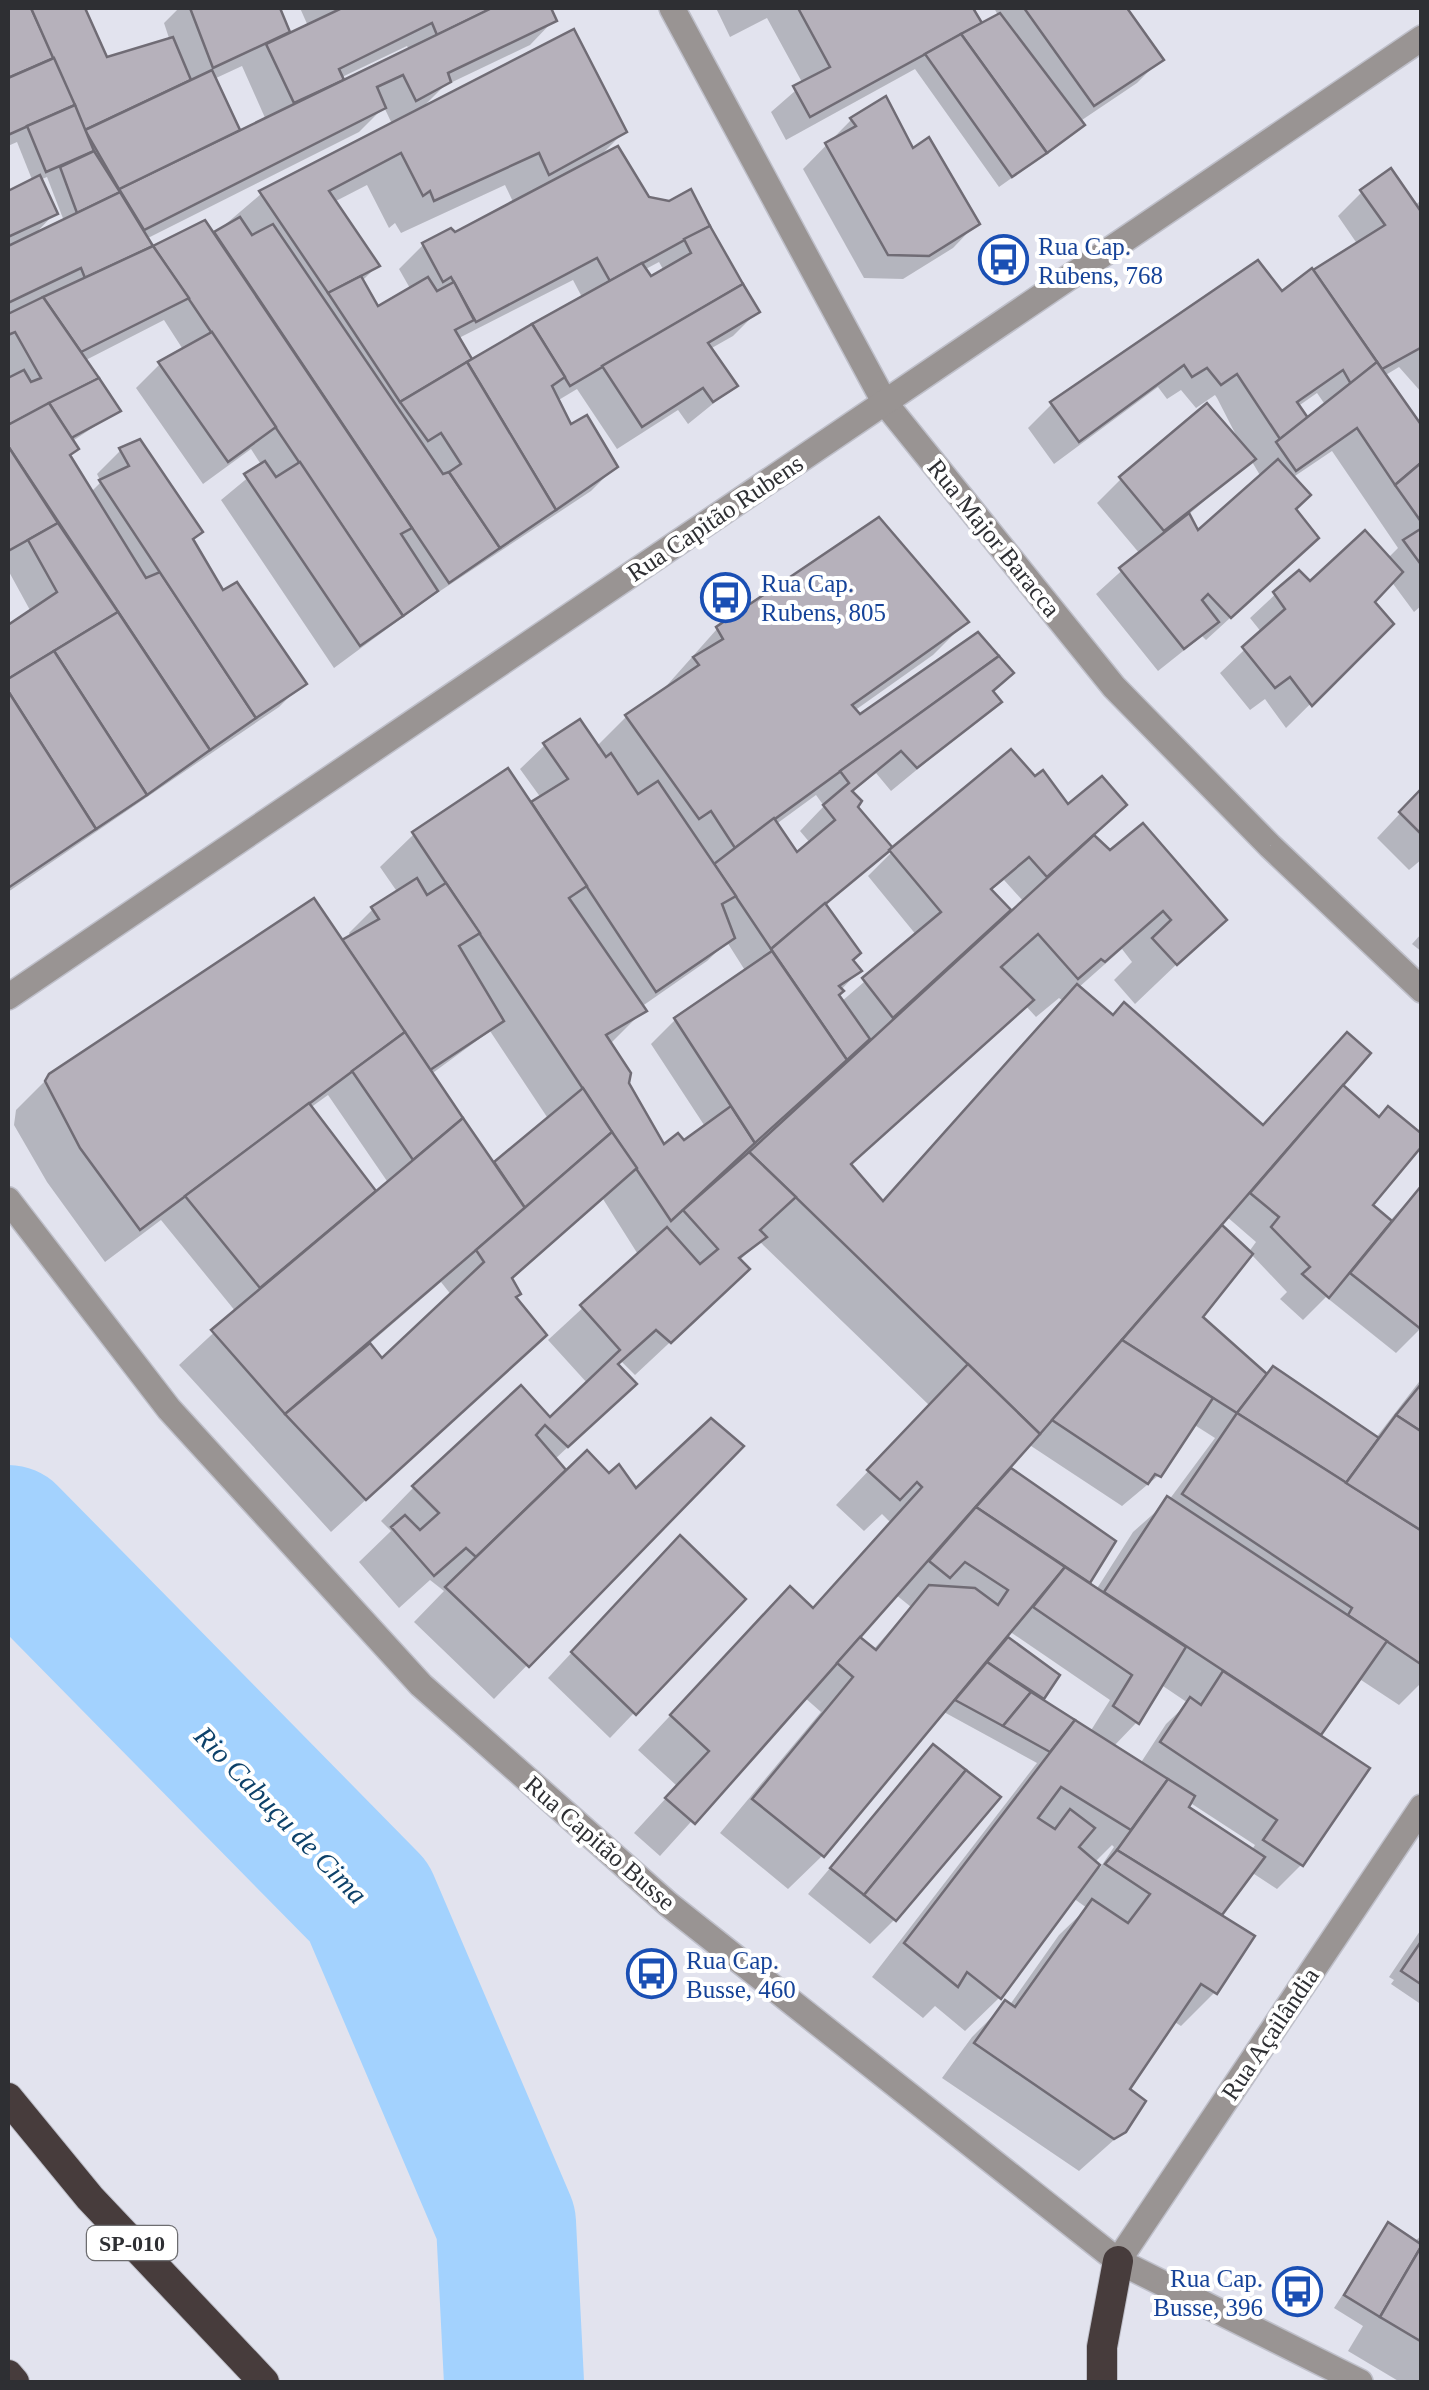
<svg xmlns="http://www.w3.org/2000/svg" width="1429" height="2390" font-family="Georgia,serif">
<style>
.shadow{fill:#0003;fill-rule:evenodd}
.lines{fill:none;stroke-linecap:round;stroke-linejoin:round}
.river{stroke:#a3d2fe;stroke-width:140}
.building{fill:#b6b1bb;stroke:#706c75;stroke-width:2.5}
.minor-casing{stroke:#bebfc9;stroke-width:28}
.highway-casing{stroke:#bebfc9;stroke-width:32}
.minor{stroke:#999493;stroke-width:25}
.highway{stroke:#473c3c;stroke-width:30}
.labels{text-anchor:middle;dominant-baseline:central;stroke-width:8;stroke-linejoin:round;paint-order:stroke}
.shield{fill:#fff;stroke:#6d6d70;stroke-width:2.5}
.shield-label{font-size:22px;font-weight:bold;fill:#2e2f33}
.transit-label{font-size:25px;fill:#164399;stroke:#fff;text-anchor:start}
.street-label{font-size:25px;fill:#2e2f33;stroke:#fff}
.water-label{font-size:28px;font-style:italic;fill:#0d4169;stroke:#fff}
</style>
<rect width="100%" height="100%" fill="#e2e3ee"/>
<!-- shadow -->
<g class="shadow">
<path d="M 8,8 L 82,8 L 106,60 L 169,38 L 164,23 L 179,8 L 278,8 L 289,35 L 308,26 L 300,8 L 548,8 L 554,20 L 530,45 L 444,86 L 419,111 L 624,132 L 597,159 L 647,199 L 757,312 L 733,336 L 710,349 L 735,386 L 688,424 L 678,410 L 617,449 L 577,389 L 557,401 L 570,427 L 615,467 L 591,491 L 422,603 L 334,668 L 221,500 L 262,466 L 251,449 L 203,484 L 136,388 L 160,364 L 184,351 L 164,320 L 84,361 L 118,411 L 71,442 L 68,456 L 90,493 L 101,482 L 97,474 L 121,450 L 191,541 L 222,593 L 303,683 L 279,707 L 8,892 L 8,628 L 31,612 L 8,570 L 8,193 L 33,182 L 17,142 L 8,146 ZM 407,46 L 410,51 L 343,83 L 340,78 ZM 242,66 L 266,120 L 239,134 L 214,79 ZM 384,107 L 393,126 L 261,194 L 213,235 L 152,249 L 146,239 L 359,132 ZM 47,177 L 64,221 L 33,236 L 55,213 L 40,180 ZM 367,185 L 389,228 L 395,223 L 401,233 L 505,185 L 514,204 L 455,236 L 423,245 L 399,269 L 411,290 L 377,309 L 361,282 L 377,266 L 334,202 ZM 659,262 L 664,271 L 650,279 L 644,270 ZM 573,280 L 583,299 L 471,362 L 457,339 Z"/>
<path d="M 716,8 L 970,8 L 981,27 L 999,17 L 994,8 L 1124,8 L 1161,59 L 1137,83 L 1079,122 L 1081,125 L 1069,137 L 999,187 L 915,69 L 786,140 L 771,112 L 803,84 L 767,18 L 730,37 Z"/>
<path d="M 851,120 L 913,151 L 977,223 L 953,248 L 903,279 L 864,278 L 803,169 Z"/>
<path d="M 1362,192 L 1413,206 L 1422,200 L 1422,393 L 1399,367 L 1384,376 L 1422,430 L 1422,605 L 1414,612 L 1391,581 L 1371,602 L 1391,624 L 1286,728 L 1265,699 L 1250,710 L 1220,673 L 1262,633 L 1250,618 L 1298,573 L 1310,585 L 1387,559 L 1398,548 L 1332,451 L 1292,478 L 1291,562 L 1206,640 L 1202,636 L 1158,671 L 1096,594 L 1140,554 L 1097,503 L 1121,479 L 1236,435 L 1217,398 L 1215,395 L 1196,408 L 1181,390 L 1167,399 L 1158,387 L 1054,464 L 1028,428 L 1052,404 L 1282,294 L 1358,245 L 1338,216 ZM 1317,393 L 1326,406 L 1307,421 L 1297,407 ZM 1251,460 L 1261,477 L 1197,534 L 1187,516 Z"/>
<path d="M 966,622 L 933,655 L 854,711 L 859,718 L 991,693 L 999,702 L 891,791 L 876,773 L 851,793 L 865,871 L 824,905 L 859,971 L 836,995 L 841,1002 L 917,936 L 868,876 L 892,852 L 1092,836 L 1110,853 L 1223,920 L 1135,1004 L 1114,980 L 1132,962 L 1122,949 L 1078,988 L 1260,1127 L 1347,1035 L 1340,1086 L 1370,1205 L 1389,1222 L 1422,1185 L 1422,1327 L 1396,1353 L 1326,1297 L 1303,1320 L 1280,1299 L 1287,1292 L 1250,1253 L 1200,1317 L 1266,1376 L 1375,1439 L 1422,1378 L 1422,1682 L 1399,1705 L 1358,1678 L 1317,1736 L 1301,1865 L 1277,1889 L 1251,1872 L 1218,1916 L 1215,1992 L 1181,2026 L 1173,2021 L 1127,2089 L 1124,2131 L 1079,2171 L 942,2078 L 972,2037 L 1006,2003 L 1009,2006 L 1059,1935 L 1087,1908 L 1073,1898 L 999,1998 L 965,2031 L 935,2006 L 923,2018 L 872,1977 L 1037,1763 L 942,1711 L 822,1856 L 788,1889 L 720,1833 L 821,1712 L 804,1697 L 660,1856 L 634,1833 L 677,1786 L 638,1750 L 757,1623 L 812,1610 L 890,1522 L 882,1514 L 864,1531 L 836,1505 L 930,1406 L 759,1241 L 739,1261 L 713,1302 L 635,1375 L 621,1361 L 616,1366 L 600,1417 L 554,1460 L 566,1474 L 608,1477 L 635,1492 L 741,1446 L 494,1699 L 414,1622 L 444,1591 L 430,1580 L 399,1608 L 359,1562 L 391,1531 L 381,1521 L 414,1487 L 550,1420 L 588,1384 L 548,1340 L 639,1256 L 603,1199 L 510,1281 L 514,1298 L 544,1335 L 331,1532 L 179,1365 L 236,1312 L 161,1220 L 105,1262 L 47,1182 L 14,1125 L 16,1110 L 50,1076 L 352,938 L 349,933 L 373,909 L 398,893 L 380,867 L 414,834 L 530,806 L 541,798 L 520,769 L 545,745 L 596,747 L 626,717 L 661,692 L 717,629 ZM 816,795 L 824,806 L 800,831 L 811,844 L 797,856 L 775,825 ZM 1004,880 L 1024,902 L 990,934 L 990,891 ZM 727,942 L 746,972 L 675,1020 L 651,1044 L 706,1128 L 684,1144 L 663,1148 L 610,1044 L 643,1011 L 641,1007 L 707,961 ZM 1059,998 L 1063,1001 L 881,1203 L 850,1166 L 1025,1005 L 1036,1017 ZM 490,1031 L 549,1120 L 493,1166 L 430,1075 ZM 867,1039 L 870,1044 L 842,1070 L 839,1066 ZM 809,1093 L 812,1097 L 740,1160 L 748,1148 ZM 328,1095 L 389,1184 L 376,1195 L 310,1108 ZM 1226,1216 L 1256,1242 L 1248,1253 L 1219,1225 ZM 441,1282 L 452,1296 L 382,1362 L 368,1345 ZM 1193,1424 L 1215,1438 L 1169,1500 L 1133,1532 L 1096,1590 L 1086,1584 L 1112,1542 L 1000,1476 L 1028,1444 L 1122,1506 L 1159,1475 ZM 967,1498 L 1086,1578 L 1084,1582 L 964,1502 ZM 895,1594 L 911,1607 L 873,1650 L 857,1638 ZM 1009,1631 L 1110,1700 L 1090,1732 L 1041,1700 L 1057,1676 L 990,1654 ZM 1160,1684 L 1188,1703 L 1166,1724 L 1140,1764 L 1113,1747 L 1137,1722 ZM 1189,1802 L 1255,1845 L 1251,1851 L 1186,1808 ZM 1112,1845 L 1114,1847 L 1100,1868 L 1094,1863 Z"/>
<path d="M 1422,790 L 1422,859 L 1409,870 L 1377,838 Z"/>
<path d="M 1422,933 L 1422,952 L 1412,944 Z"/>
<path d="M 656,1562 L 743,1599 L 610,1738 L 548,1678 Z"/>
<path d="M 933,1747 L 894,1920 L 870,1944 L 808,1894 Z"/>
<path d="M 1422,1928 L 1422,2005 L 1391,1984 L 1394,1980 L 1389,1977 Z"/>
<path d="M 1388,2225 L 1415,2241 L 1422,2235 L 1422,2382 L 1400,2382 L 1348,2351 L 1363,2326 L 1334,2308 Z"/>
</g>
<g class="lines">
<!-- river -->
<path class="river" d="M 8,1535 L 369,1902 L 506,2223 L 514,2382"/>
</g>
<!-- building -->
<g class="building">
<path d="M 8,8 L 31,8 L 54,58 L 8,78 Z"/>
<path d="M 31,8 L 85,8 L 107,57 L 173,37 L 191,80 L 85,130 Z"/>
<path d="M 190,8 L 280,8 L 290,32 L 213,68 Z"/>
<path d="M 342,8 L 492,8 L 437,35 L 432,23 L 339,69 L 344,80 L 294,103 L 266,44 Z"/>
<path d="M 492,8 L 551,8 L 557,21 L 448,73 L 451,82 L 416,101 L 403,75 L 377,87 L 386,108 L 144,230 L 119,189 Z"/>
<path d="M 798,8 L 973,8 L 982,23 L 810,117 L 793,86 L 830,67 Z"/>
<path d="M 1024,8 L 1127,8 L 1164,60 L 1094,106 Z"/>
<path d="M 1000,13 L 1085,125 L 1047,153 L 961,34 Z"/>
<path d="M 574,29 L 627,132 L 549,175 L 539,153 L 434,201 L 430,191 L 423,196 L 401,153 L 329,191 L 380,266 L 328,293 L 259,191 Z"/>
<path d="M 961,34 L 1047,153 L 1012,177 L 925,54 Z"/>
<path d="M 54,58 L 75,105 L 8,135 L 8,78 Z"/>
<path d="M 212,70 L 240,130 L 119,189 L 85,130 Z"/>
<path d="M 886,96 L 913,148 L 929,137 L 980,224 L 929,256 L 888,255 L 825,143 L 856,126 L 850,118 Z"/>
<path d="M 75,105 L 94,151 L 46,172 L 27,126 Z"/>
<path d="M 618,146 L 649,197 L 669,201 L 691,189 L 710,226 L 610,281 L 597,258 L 476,322 L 451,277 L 443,282 L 422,243 L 451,228 L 455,232 Z"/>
<path d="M 94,151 L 120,192 L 77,213 L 60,167 Z"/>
<path d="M 1391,168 L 1422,213 L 1422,347 L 1382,369 L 1313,270 L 1385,225 L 1360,190 Z"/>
<path d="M 40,175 L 58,214 L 8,237 L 8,191 Z"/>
<path d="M 120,192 L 153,246 L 85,278 L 81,268 L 8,303 L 8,246 Z"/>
<path d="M 240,217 L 252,235 L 273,224 L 443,474 L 449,472 L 500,548 L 449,583 L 214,232 Z"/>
<path d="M 205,220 L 412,528 L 401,534 L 438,591 L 403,616 L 153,246 Z"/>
<path d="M 710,226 L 743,284 L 570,386 L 532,324 L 642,263 L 651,276 L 691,253 L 684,239 Z"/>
<path d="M 153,246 L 189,298 L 81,352 L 43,297 Z"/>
<path d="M 1258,260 L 1282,291 L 1312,268 L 1377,362 L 1351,384 L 1343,370 L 1297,402 L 1308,418 L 1280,439 L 1237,374 L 1221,385 L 1207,368 L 1192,377 L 1184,365 L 1079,442 L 1050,402 Z"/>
<path d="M 361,276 L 378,306 L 428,277 L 437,291 L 454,282 L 474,320 L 455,330 L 472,359 L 400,402 L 328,293 Z"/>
<path d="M 743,284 L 760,312 L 708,343 L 738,386 L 713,402 L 703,388 L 642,427 L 602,366 Z"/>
<path d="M 43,297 L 99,378 L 8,425 L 8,378 L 24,370 L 31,382 L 41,378 L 15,332 L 8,335 L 8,314 Z"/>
<path d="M 532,324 L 565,377 L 552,386 L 571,424 L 587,415 L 618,467 L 556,510 L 467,362 Z"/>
<path d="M 212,332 L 276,427 L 228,462 L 158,362 Z"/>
<path d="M 467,362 L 556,510 L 500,548 L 449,472 L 461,464 L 441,433 L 428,441 L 400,402 Z"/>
<path d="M 1377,362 L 1422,426 L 1422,462 L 1395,485 L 1357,428 L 1296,471 L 1276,442 Z"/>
<path d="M 99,378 L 121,411 L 71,438 L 49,403 Z"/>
<path d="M 49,403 L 79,449 L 70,455 L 146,578 L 160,572 L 256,718 L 210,750 L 8,446 L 8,425 Z"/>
<path d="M 1207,403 L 1256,459 L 1164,531 L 1119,477 Z"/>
<path d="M 140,439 L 203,532 L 193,539 L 223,590 L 237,582 L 307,684 L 256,718 L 99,480 L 129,466 L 119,448 Z"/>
<path d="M 8,446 L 58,523 L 8,551 Z"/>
<path d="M 1278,459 L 1311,495 L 1296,509 L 1319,538 L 1231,618 L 1208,594 L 1202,600 L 1219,622 L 1184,649 L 1119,568 L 1189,513 L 1198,530 Z"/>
<path d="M 265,461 L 276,477 L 300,462 L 403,616 L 360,646 L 244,474 Z"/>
<path d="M 1422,462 L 1422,523 L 1395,485 Z"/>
<path d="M 879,517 L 969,622 L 852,705 L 860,714 L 978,632 L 999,656 L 735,848 L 711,811 L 699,819 L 625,715 L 699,665 L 693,657 L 723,639 L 716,627 Z"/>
<path d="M 58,523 L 118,612 L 8,679 L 8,625 L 57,592 L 28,540 Z"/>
<path d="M 1422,528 L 1422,566 L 1403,540 Z"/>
<path d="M 1365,530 L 1403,572 L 1375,602 L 1394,624 L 1312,706 L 1290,677 L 1275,688 L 1242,647 L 1285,609 L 1273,592 L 1299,570 L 1310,581 Z"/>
<path d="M 118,612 L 210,750 L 147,795 L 54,651 Z"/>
<path d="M 54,651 L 147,795 L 96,829 L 8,691 L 8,679 Z"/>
<path d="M 999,656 L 1014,673 L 993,691 L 1002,702 L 917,768 L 901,751 L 852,791 L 862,801 L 858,807 L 893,848 L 771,949 L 714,864 L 774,818 L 797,852 L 835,820 L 823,805 L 849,783 L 840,771 Z"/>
<path d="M 8,691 L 96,829 L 8,888 Z"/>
<path d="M 580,719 L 606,757 L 611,753 L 638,794 L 658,781 L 736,896 L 722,904 L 735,938 L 656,992 L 531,802 L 568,779 L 543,743 Z"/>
<path d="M 1011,749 L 1035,776 L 1043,770 L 1068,804 L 1102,776 L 1127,805 L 1047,877 L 1029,857 L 991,889 L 1011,910 L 893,1018 L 862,978 L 941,912 L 889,850 Z"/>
<path d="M 508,768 L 587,886 L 569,898 L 647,1011 L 606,1035 L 631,1073 L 629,1083 L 664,1144 L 678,1133 L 684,1140 L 731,1106 L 755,1143 L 671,1221 L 412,832 Z"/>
<path d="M 1422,788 L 1422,835 L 1399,812 Z"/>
<path d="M 1143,823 L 1227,920 L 1177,965 L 1152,938 L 1171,920 L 1163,911 L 1105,962 L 1101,959 L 1078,979 L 1038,934 L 1001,967 L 1034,1000 L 851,1164 L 883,1201 L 1077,984 L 1113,1015 L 1124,1002 L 1263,1125 L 1347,1032 L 1371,1053 L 1040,1434 L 749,1152 L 1094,835 L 1110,850 Z"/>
<path d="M 417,878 L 427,895 L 446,883 L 480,933 L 459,946 L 504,1021 L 430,1070 L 342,940 L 379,919 L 371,907 Z"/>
<path d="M 314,898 L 405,1032 L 140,1230 L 80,1148 L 45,1081 L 49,1074 Z"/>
<path d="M 825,903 L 861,953 L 853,960 L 862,971 L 839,986 L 844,991 L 839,995 L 870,1039 L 847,1060 L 771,949 Z"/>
<path d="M 772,951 L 847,1060 L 755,1143 L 674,1018 Z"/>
<path d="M 405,1032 L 463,1118 L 413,1160 L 352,1071 Z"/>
<path d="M 1343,1085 L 1379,1117 L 1388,1106 L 1422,1134 L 1422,1146 L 1373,1205 L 1392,1221 L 1329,1298 L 1302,1274 L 1310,1267 L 1271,1227 L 1279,1217 L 1250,1193 Z"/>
<path d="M 583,1088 L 612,1132 L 525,1208 L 494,1162 Z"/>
<path d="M 309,1103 L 376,1191 L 260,1288 L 185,1196 Z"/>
<path d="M 463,1118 L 525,1208 L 285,1414 L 211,1330 Z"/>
<path d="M 612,1132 L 637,1168 L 512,1278 L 521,1294 L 516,1297 L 547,1335 L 366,1500 L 285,1414 L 370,1343 L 382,1358 L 484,1262 L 476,1250 Z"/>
<path d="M 749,1152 L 796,1197 L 760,1230 L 767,1237 L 739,1258 L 750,1269 L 671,1343 L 656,1330 L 618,1364 L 637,1384 L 568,1447 L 545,1425 L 536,1435 L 566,1470 L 476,1557 L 466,1548 L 434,1576 L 391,1527 L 405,1515 L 420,1530 L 439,1513 L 412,1486 L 521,1385 L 550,1417 L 620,1350 L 580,1305 L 667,1227 L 700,1264 L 718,1249 L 683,1210 Z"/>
<path d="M 1422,1185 L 1422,1330 L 1350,1273 Z"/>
<path d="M 1222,1225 L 1253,1254 L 1203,1317 L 1267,1374 L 1237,1413 L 1122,1340 Z"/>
<path d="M 1122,1340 L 1213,1398 L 1161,1477 L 1155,1474 L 1148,1484 L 1052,1420 Z"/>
<path d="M 968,1364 L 1040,1434 L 695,1824 L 665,1798 L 709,1751 L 670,1715 L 790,1586 L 813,1608 L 922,1487 L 917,1482 L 900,1500 L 867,1470 Z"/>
<path d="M 1273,1366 L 1379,1438 L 1346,1483 L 1237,1413 Z"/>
<path d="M 1422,1383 L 1422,1432 L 1396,1415 Z"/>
<path d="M 1237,1413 L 1422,1531 L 1422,1665 L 1348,1615 L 1352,1608 L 1182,1494 Z"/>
<path d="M 1396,1415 L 1422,1432 L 1422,1531 L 1346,1483 Z"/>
<path d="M 711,1418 L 744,1446 L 529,1667 L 445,1587 L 587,1450 L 609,1473 L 619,1464 L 636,1488 Z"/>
<path d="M 1011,1468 L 1116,1541 L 1090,1583 L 976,1507 Z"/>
<path d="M 1167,1496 L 1387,1641 L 1321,1735 L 1104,1592 Z"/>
<path d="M 976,1507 L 1065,1567 L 824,1857 L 752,1799 L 853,1677 L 837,1663 L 860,1637 L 876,1650 L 929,1585 L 975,1588 L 998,1605 L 1008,1590 L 965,1562 L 950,1578 L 929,1561 Z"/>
<path d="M 680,1535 L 746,1599 L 636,1715 L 571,1652 Z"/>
<path d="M 1065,1567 L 1186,1647 L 1139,1724 L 1113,1706 L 1132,1675 L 1033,1607 Z"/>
<path d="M 1008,1637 L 1060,1675 L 1044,1699 L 987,1662 Z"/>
<path d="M 987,1662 L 1031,1692 L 1003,1726 L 955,1700 Z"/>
<path d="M 1223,1671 L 1370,1768 L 1303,1866 L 1263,1840 L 1277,1820 L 1160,1742 L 1190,1697 L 1201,1705 Z"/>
<path d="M 1031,1692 L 1075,1720 L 1050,1752 L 1003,1726 Z"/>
<path d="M 1075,1720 L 1168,1779 L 1131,1830 L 1061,1787 L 1038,1818 L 1055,1829 L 1070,1809 L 1095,1828 L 1079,1847 L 1100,1865 L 1001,1999 L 967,1972 L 958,1987 L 904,1943 Z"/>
<path d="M 933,1744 L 966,1770 L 864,1895 L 830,1868 Z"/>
<path d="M 966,1770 L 1001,1797 L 896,1921 L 864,1895 Z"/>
<path d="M 1168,1779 L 1195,1796 L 1189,1807 L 1265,1857 L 1222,1915 L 1117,1850 Z"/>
<path d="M 1117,1850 L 1255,1936 L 1217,1994 L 1201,1984 L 1130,2089 L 1146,2101 L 1126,2132 L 1114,2139 L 974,2043 L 1005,2000 L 1015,2007 L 1092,1899 L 1128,1923 L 1150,1894 L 1105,1864 Z"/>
<path d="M 1420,1943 L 1422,1943 L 1422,1985 L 1401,1971 Z"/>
<path d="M 1388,2222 L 1422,2245 L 1380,2317 L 1344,2295 Z"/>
<path d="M 1422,2245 L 1422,2342 L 1380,2317 Z"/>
</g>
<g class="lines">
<defs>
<g id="minor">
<path d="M 672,8 L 885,403 L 1114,687 L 1270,846 L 1422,990"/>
<path d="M 8,997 L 1422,38"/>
<path d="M 8,1200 L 169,1409 L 421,1685 L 668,1904 L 1118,2261 L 1360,2382"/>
<path d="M 1118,2261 L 1422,1807"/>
</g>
<g id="highway">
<path d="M 8,2098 L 90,2198 L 264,2382"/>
<path d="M 8,2375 L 14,2382"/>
<path d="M 1102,2382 L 1102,2347 L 1118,2261"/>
</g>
</defs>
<!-- minor casing -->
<use href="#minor" class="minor-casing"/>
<!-- highway casing -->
<use href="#highway" class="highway-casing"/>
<!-- minor -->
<use href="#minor" class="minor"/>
<!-- highway -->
<use href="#highway" class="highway"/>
</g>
<!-- icons -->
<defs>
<symbol id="bus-ring" viewBox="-11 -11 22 22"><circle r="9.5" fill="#fff" stroke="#1a4fb4" stroke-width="1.5"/><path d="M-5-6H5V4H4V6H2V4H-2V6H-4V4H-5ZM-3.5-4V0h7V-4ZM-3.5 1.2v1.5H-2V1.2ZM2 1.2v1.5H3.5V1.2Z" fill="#1a4fb4"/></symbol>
</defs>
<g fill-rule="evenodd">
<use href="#bus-ring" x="976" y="232" width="55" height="55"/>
<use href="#bus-ring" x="698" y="570" width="55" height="55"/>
<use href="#bus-ring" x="624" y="1946" width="55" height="55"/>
<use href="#bus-ring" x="1270" y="2264" width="55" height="55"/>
</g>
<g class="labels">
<!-- shield labels -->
<rect class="shield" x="87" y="2226" width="90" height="34" rx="8"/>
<g class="shield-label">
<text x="132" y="2243">SP-010</text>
</g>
<!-- transit labels -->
<g class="transit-label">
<text x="1038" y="246">Rua Cap.<tspan x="1038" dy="29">Rubens, 768</tspan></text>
<text x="761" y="583">Rua Cap.<tspan x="761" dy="29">Rubens, 805</tspan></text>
<text x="686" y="1960">Rua Cap.<tspan x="686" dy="29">Busse, 460</tspan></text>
<text x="1263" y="2278" text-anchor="end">Rua Cap.<tspan x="1263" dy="29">Busse, 396</tspan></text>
</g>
<!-- street labels -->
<g class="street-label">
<text transform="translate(715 518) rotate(-34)">Rua Capitão Rubens</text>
<text transform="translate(994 538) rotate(51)">Rua Major Baracca</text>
<text transform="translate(600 1843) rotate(41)">Rua Capitão Busse</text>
<text transform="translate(1270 2034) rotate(-56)">Rua Açailândia</text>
</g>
<!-- water labels -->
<g class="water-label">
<text transform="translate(281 1815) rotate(46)">Rio Cabuçu de Cima</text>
</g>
</g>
<!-- border -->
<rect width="1429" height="2390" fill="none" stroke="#2e2f33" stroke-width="20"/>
</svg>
